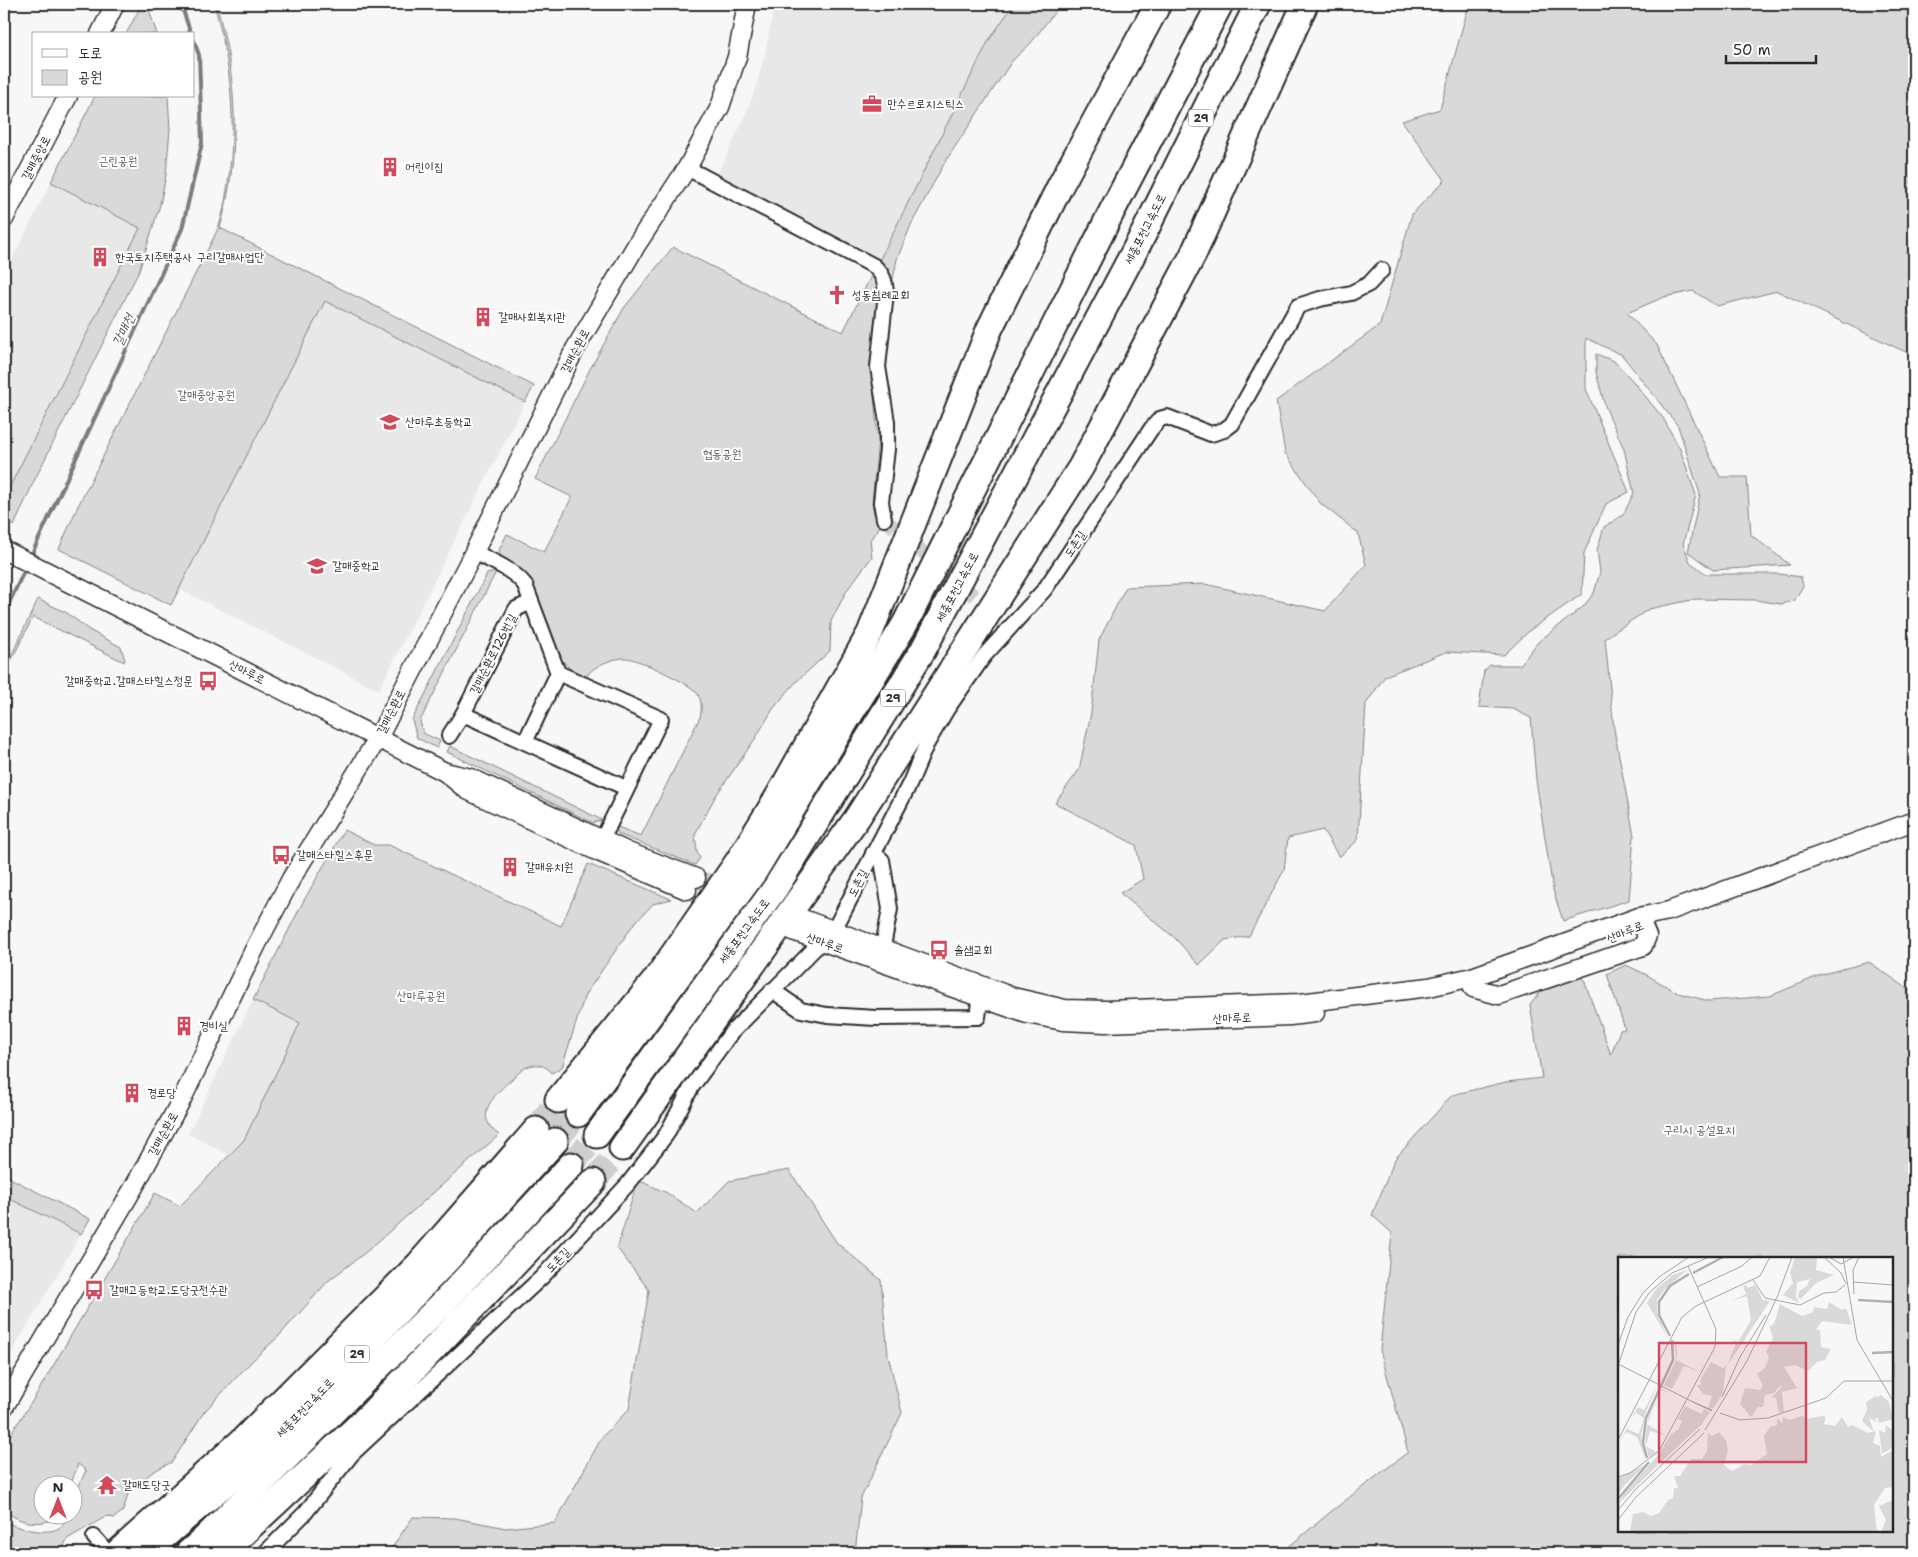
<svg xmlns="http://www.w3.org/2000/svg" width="1918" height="1557" font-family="'Shantell Sans','Poor Story',sans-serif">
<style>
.built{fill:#e8e8e8}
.green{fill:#d9d9d9;stroke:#828282;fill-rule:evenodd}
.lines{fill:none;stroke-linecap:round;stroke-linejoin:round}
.stream{stroke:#7b7b7b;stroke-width:4}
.minor-tunnel{stroke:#cecece;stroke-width:14;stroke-dasharray:14 7;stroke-linecap:butt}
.tertiary-tunnel{stroke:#cecece;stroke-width:18;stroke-dasharray:18 9;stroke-linecap:butt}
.motorway-tunnel{stroke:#cecece;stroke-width:25;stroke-dasharray:25 12;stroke-linecap:butt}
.minor-casing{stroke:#2b2b2b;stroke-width:18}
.tertiary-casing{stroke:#2b2b2b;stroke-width:21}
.motorway-casing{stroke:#2b2b2b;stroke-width:29}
.minor{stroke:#fff;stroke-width:14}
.tertiary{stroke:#fff;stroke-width:18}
.motorway{stroke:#fff;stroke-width:25}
.labels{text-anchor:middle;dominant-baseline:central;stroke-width:4;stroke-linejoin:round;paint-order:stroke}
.shield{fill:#fff;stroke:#6b6b6b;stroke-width:1}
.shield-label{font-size:11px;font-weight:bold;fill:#2b2b2b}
.poi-label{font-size:12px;fill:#2b2b2b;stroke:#fff;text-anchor:start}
.street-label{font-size:12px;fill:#2b2b2b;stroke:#fff}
.park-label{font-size:12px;fill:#565656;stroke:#fff}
.water-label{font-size:14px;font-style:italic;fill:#5a5a5a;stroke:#fff}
.inset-river{fill:none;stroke:#b0b0b0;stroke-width:2.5}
.inset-road{fill:none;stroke:#a5a5a5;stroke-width:1}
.view{fill:#d1495b;fill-opacity:0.15;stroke:#d1495b;stroke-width:2.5}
.inset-edge{fill:none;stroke:#2b2b2b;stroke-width:2.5}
</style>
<rect width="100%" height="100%" fill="#f7f7f7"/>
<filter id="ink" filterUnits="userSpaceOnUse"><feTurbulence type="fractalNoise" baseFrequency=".02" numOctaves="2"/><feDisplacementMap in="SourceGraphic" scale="10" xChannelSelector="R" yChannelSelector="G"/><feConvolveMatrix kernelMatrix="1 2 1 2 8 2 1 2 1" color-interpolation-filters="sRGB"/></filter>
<g filter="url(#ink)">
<!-- built -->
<g class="built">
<path d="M 775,4 L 1014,4 L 989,40 L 879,261 L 721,182 L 718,173 L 745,116 L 756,87 L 764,56 Z"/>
<path d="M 51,182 L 140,227 L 4,498 L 4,276 Z"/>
<path d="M 325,300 L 525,402 L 379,690 L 179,589 Z"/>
<path d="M 253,1000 L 300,1023 L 244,1140 L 229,1155 L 188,1134 Z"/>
<path d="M 4,1196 L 81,1234 L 4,1366 Z"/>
</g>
<!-- green -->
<g class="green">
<path d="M 142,4 L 147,4 L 157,34 L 126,34 Z"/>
<path d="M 214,4 L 216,4 C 238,76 241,155 220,228 L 534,386 L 525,402 L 325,301 L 171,605 L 59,549 L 78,506 L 215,235 C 223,219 225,201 228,183 C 237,122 231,63 214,4 Z"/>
<path d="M 1014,4 L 1061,4 L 1030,44 L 1012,61 L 945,162 L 911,225 L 897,259 L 890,295 C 891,281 891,271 879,261 L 989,40 Z"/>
<path d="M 1469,4 L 1914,4 L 1914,356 L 1777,291 L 1717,306 L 1693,291 L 1664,297 L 1627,313 L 1657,345 L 1720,477 L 1747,477 L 1751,535 L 1790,565 L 1713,570 L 1688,552 L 1700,494 L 1678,426 L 1622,355 L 1586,338 L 1586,389 L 1629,492 L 1606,504 L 1584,553 L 1582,594 L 1530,630 L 1504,655 L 1446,652 L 1385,676 L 1366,704 L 1358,840 L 1339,857 L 1323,830 L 1288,838 L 1284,870 L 1249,936 L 1225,940 L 1199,965 L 1175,938 L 1120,893 L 1143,879 L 1136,845 L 1055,803 L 1079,770 L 1091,713 L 1099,640 L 1126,587 L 1205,584 L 1325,611 L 1366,565 L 1358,533 L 1320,503 L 1285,453 L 1276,401 L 1380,325 L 1412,214 L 1445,180 L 1402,121 L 1440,109 Z"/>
<path d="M 95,96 L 168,96 L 170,129 L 166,175 L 160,205 L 139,271 L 33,483 L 14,526 L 4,521 L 4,498 L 140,228 L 51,182 Z"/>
<path d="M 673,247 L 843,332 L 872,274 L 877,281 L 880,291 L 872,374 L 878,441 L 872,503 L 874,513 L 880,526 L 870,540 L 872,557 L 847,590 L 831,621 L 830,651 L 796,682 L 773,709 L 755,739 L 715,797 L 695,834 L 697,852 L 700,858 L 695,865 L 618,834 L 615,826 L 641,836 L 700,717 C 702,708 702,699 696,692 C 689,683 638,659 627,658 C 614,657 592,666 586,677 L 570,669 L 561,659 L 529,580 L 520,569 L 501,559 L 499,550 L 507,534 L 544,552 L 572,497 L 535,479 L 590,369 L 624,308 Z"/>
<path d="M 1596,354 L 1614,361 L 1632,380 L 1663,418 L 1680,449 L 1696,495 L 1683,544 L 1690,562 L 1706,574 L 1779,574 L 1801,577 L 1803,586 L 1794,601 L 1781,604 L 1755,600 L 1696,599 L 1649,609 L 1605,638 L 1614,729 L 1634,836 L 1629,900 L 1563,921 L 1553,890 L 1536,780 L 1531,718 L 1513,709 L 1479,707 L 1484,671 L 1490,665 L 1520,665 L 1538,642 L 1583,607 L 1594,593 L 1600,572 L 1597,550 L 1604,527 L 1623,515 L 1634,493 L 1624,449 L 1605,406 L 1596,372 Z"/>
<path d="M 496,572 L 420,721 L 423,733 L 440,741 L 437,748 L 417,738 L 412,720 L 487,574 Z"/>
<path d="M 38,599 L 67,613 L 89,630 L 121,647 L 125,660 L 124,662 L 33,617 L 4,675 L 4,671 Z"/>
<path d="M 450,746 L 602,820 L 593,823 L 447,752 Z"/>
<path d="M 344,830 L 374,845 L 389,845 L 561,926 L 588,864 L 671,899 L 653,904 L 633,925 L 585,995 L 562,1067 L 552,1073 C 544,1063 533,1063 523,1069 C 504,1087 467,1112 499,1135 L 366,1252 L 328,1281 L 279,1336 L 253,1360 L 204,1412 L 172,1462 L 154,1471 L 129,1491 L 123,1511 L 114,1518 L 107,1516 L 67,1539 L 61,1553 L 4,1553 L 4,1521 C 16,1528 46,1536 59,1528 C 64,1525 65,1520 67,1515 L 72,1514 L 73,1500 L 85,1472 L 87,1471 L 78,1464 L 71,1484 L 42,1484 L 42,1514 L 59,1515 C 46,1528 12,1524 4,1506 L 4,1444 L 33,1400 L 155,1193 L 180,1206 L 244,1140 L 300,1023 L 253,1000 L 303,902 Z"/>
<path d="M 1869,962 L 1914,993 L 1914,1553 L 1274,1553 L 1286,1549 L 1333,1510 L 1408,1452 L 1380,1350 L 1392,1233 L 1372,1215 L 1395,1159 L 1452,1095 L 1506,1082 L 1542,1078 L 1530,1005 L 1547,984 L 1578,975 L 1584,980 L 1611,1055 L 1620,1030 L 1625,1029 L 1607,974 L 1626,965 L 1645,974 L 1678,993 L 1709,1001 L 1770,996 L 1823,974 ZM 1619,1258 L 1892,1258 L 1892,1531 L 1619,1531 Z"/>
<path d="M 789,1170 L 837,1243 L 881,1280 L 888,1355 L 902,1413 L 861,1498 L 855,1553 L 388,1553 L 413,1517 L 455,1518 L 506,1528 L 555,1523 L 602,1437 L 629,1409 L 649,1290 L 617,1248 L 638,1180 L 667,1193 L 697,1213 L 729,1181 Z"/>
<path d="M 4,1175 L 90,1219 L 81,1234 L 4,1196 Z"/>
</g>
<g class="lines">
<!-- stream -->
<g class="stream">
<path d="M 181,4 L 191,34"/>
<path d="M 30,558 L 182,229 L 202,143 L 199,55 L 194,41"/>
<path d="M 4,614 L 26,567"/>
</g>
<!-- minor-tunnel -->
<path class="minor-tunnel" d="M 884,519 L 1000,618"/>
<!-- tertiary-tunnel -->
<path class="tertiary-tunnel" d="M 696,878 L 774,908"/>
<!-- motorway-tunnel -->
<g class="motorway-tunnel">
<path d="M 536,1130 L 558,1100"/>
<path d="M 555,1141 L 578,1114"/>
<path d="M 571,1165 L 597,1135"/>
<path d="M 593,1182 L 622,1148"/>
</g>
<defs>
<g id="minor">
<path d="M 687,168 L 874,266 C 883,274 885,281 886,293 L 878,367 L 887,422 L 887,449 L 881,502 L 884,519"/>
<path d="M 474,552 C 491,561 513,569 525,585 L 558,673 L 661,719 L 602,840"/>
<path d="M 531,602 L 516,609 L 463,714 L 626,788"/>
<path d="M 449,736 L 463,714"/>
<path d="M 525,742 L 558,673"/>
<path d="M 873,853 L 882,860 L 890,909 L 881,957"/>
<path d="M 834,930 L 910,783 L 926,745 L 947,709 L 984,656 L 1045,589 L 1151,429 L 1160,419 L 1167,417 L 1211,434 L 1224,430 L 1232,424 L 1298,306 L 1320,299 L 1351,293 L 1369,284 L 1382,270"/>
<path d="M 772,990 L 801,1010 L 827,1015 L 876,1018 L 978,1017 L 982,988"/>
<path d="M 94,1537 L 108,1553"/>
<path d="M 265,1553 L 305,1513 L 352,1454 L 542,1277 L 628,1184 L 666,1135 L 691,1088 L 731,1033 L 821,942"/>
</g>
<g id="tertiary">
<path d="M 100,34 L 115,4"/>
<path d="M 4,219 L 68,96"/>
<path d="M 4,550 L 445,772"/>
<path d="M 687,890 L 599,852 L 467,790 L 445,772 L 471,778 L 628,852 L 696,878"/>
<path d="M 803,919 L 1013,997 L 1065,1009 L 1105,1010 L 1300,1003 L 1429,987 L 1472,977 L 1639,917 L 1669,911 L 1914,821"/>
<path d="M 793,931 L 1027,1014 L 1063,1021 L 1105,1023 L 1290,1016 L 1315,1013"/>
<path d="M 1473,988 L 1499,995 L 1643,946 L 1647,936 L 1639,917"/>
<path d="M 4,1407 L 134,1187 L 182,1099 L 256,946 L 291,879 L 378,738 L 474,552 L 575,349 L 637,244 L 687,168 L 720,107 L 737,57 L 747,4"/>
</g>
<g id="motorway">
<path d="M 558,1100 L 654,982 L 737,863 L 779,795 L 870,633 L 989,330 L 1060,186 L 1158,4"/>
<path d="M 578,1114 L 754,872 L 905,624 L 1111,213 L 1220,4"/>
<path d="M 597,1135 L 776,887 L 923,650 L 1144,233 L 1258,4"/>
<path d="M 622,1148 L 857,818 L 1081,467 L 1193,255 L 1305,4"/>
<path d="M 117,1553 L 244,1439 L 419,1264 L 536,1130"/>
<path d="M 145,1553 L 275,1440 L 447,1260 L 555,1141"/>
<path d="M 188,1553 L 202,1541 L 443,1303 L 571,1165"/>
<path d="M 222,1553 L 369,1416 L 593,1182"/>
</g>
</defs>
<!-- minor casing -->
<use href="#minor" class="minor-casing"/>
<!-- tertiary casing -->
<use href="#tertiary" class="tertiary-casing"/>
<!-- motorway casing -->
<use href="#motorway" class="motorway-casing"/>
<!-- minor -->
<use href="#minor" class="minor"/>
<!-- tertiary -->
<use href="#tertiary" class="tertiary"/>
<!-- motorway -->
<use href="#motorway" class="motorway"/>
</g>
</g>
<!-- icons -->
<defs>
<symbol id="office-bare" viewBox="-9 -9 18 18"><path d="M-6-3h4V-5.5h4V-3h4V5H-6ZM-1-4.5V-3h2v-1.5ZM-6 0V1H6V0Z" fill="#d1495b" stroke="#fff" stroke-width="2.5" paint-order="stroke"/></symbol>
<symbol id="building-bare" viewBox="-9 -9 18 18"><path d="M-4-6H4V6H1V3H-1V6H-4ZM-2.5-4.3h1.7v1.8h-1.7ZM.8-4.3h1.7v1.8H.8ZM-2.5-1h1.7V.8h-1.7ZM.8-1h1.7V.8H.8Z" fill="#d1495b" stroke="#fff" stroke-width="2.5" paint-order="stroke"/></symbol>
<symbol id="church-bare" viewBox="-9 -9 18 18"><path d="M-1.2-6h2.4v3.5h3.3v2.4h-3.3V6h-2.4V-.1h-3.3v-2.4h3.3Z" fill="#d1495b" stroke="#fff" stroke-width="2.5" paint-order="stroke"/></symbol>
<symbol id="school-bare" viewBox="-9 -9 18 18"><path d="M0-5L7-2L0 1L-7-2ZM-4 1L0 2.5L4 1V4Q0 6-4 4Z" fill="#d1495b" stroke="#fff" stroke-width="2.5" paint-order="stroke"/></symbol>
<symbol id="bus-bare" viewBox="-9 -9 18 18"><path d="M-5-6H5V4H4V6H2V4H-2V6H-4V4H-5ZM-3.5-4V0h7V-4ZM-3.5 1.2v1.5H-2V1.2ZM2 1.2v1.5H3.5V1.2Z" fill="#d1495b" stroke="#fff" stroke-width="2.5" paint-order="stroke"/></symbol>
<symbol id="temple-bare" viewBox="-9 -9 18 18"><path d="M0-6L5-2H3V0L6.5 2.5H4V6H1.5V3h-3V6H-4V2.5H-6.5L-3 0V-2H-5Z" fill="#d1495b" stroke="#fff" stroke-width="2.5" paint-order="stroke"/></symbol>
</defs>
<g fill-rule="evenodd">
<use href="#office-bare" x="858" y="90" width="28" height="28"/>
<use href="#building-bare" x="376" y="153" width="28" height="28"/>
<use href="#building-bare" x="86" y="243" width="28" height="28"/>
<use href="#church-bare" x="823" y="281" width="28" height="28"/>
<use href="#building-bare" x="469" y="303" width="28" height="28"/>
<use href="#school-bare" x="376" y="408" width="28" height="28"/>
<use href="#school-bare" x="303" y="552" width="28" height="28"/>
<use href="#bus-bare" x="194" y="667" width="28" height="28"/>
<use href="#bus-bare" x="267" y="841" width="28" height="28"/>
<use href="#building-bare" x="496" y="853" width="28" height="28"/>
<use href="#bus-bare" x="925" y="936" width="28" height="28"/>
<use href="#building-bare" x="170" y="1012" width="28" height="28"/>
<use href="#building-bare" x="118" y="1079" width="28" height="28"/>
<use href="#bus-bare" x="80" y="1276" width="28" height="28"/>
<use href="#temple-bare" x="93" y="1471" width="28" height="28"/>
</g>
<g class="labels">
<!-- shield labels -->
<g class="shield">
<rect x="1188.5" y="109.5" width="25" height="17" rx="4"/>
<rect x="880.5" y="689.5" width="25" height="17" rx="4"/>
<rect x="344.5" y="1345.5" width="25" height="17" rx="4"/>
</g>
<g class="shield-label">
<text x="1201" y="118">29</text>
<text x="893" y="698">29</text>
<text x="357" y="1354">29</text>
</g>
<!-- poi labels -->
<g class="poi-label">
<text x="887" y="104">만수르로지스틱스</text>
<text x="405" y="167">어린이집</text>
<text x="115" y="257">한국토지주택공사 구리갈매사업단</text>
<text x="852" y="295">성동침례교회</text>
<text x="498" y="317">갈매사회복지관</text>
<text x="405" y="422">산마루초등학교</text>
<text x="332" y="566">갈매중학교</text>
<text x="193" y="681" text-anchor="end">갈매중학교.갈매스타힐스정문</text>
<text x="296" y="855">갈매스타힐스후문</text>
<text x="525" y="867">갈매유치원</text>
<text x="954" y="950">솔샘교회</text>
<text x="199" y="1026">경비실</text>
<text x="147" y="1093">경로당</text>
<text x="109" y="1290">갈매고등학교.도당굿전수관</text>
<text x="122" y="1485">갈매도당굿</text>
</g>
<!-- street labels -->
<g class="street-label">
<text transform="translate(36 158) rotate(-62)">갈매중앙로</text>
<text transform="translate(1145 229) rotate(-63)">세종포천고속도로</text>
<text transform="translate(575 351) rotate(-62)">갈매순환로</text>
<text transform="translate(1075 544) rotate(-57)">도촌길</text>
<text transform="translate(957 587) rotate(-62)">세종포천고속도로</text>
<text transform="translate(493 654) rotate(-63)">갈매순환로126번길</text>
<text transform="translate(247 672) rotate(27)">산마루로</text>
<text transform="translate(391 712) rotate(-63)">갈매순환로</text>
<text transform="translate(858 883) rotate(-63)">도촌길</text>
<text transform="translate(744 931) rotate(-54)">세종포천고속도로</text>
<text transform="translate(1625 932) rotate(-22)">산마루로</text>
<text transform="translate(825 943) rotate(20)">산마루로</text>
<text transform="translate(1232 1018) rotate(-2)">산마루로</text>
<text transform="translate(163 1134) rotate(-61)">갈매순환로</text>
<text transform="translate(558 1260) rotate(-47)">도촌길</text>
<text transform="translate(305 1408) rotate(-46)">세종포천고속도로</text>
</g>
<!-- park labels -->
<g class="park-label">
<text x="118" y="161">근린공원</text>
<text x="206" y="395">갈매중앙공원</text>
<text x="722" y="454">협동공원</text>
<text x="421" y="996">산마루공원</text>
<text x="1699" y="1130">구리시 공설묘지</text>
</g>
<!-- water labels -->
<g class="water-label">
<text transform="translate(123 330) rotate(-65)">갈매천</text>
</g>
</g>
<!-- overview -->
<g transform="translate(1618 1257)">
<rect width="275" height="275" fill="#f7f7f7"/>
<path d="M 177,0 L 199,0 L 198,13 L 216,18 L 198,26 L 183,42 L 180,40 L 181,34 L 189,29 L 192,22 L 179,25 L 178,40 L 181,46 L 165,38 L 175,26 L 172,16 ZM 69,13 L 46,33 L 39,43 L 39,57 L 50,81 L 29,46 L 19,60 L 39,31 L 55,18 ZM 128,28 L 130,31 L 137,28 L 145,43 L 152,44 L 109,109 L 118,86 L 112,81 L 120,85 L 133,63 L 129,39 L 114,44 L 128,37 L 125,29 ZM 211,45 L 224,53 L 228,51 L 234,68 L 204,64 L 198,73 L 202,73 L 203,90 L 213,92 L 207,103 L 199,105 L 190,114 L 177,108 L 166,110 L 179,131 L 164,135 L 166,155 L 161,156 L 158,141 L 154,140 L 163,131 L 163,128 L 156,136 L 147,138 L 145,150 L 140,150 L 133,160 L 122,147 L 127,131 L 142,133 L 145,129 L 139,117 L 147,111 L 151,100 L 148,95 L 155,81 L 151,68 L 154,69 L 157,64 L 162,47 L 184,59 L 195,55 L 196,50 L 209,52 ZM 56,79 L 59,93 L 59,99 L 58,103 L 82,115 L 66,109 L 54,132 L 46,128 L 58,103 ZM 93,105 L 105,111 L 108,108 L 105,136 L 95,152 L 90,150 L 94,139 L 85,137 L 79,128 L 83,128 L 82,123 ZM 39,129 L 28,155 L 23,179 L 28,203 L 19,180 L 8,175 L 0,188 L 12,165 L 9,172 L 21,177 L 26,161 L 18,156 L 13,162 L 20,150 L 26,153 ZM 44,132 L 51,136 L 43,133 L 29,167 L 48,179 L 32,174 L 28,189 L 38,195 L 31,201 L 27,184 L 30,161 ZM 259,138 L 258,141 L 263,138 L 271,145 L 275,162 L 261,166 L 260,161 L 257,161 L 259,165 L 251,161 L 256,175 L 244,164 L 249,153 L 248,145 ZM 67,149 L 84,157 L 86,152 L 92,155 L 84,167 L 40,208 L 40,198 L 53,177 L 60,173 L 64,164 L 60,162 ZM 184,159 L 188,162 L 204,159 L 208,160 L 206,167 L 217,169 L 224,160 L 230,170 L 234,168 L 250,176 L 258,174 L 255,186 L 262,189 L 263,200 L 275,193 L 275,230 L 267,231 L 256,248 L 259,275 L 12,275 L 15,257 L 25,255 L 33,259 L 41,256 L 50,243 L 55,241 L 56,231 L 60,231 L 56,219 L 62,219 L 73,202 L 84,202 L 89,194 L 90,176 L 94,179 L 101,175 L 108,184 L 110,194 L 106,208 L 114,214 L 126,207 L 133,208 L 149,197 L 146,179 L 152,170 L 159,168 L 159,161 L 164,166 L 165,160 L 172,163 ZM 268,168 L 275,174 L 275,190 L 264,197 L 261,173 L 267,176 ZM 40,198 L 39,209 L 0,247 L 7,235 ZM 28,207 L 6,229 L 0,238 L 0,221 ZM 275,243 L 275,275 L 263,275 L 268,263 L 261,249 Z" fill="#d9d9d9"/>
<path class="inset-river" d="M 75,16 L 105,0M 240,43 L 275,45M 52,79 L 41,58 L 41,45 L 52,29 L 71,17M 254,96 L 275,95M 29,201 L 25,186 L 28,161 L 55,103 L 54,83M 0,242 L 31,205"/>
<path class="inset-road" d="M 206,0 L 223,16 L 228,27M 211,0 L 223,7 L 236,0M 225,0 L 239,83 L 275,144M 135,23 L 147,41 L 182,48 L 206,36 L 218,35 L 227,28M 236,25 L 275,28M 79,30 L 124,9 L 134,0M 236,37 L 235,13 L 241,0M 0,88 L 10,60 L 25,36 L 41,20 L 71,0M 0,107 L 75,145M 0,109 L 18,55 L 32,35 L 54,16 L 91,0M 104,140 L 122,100 L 148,58M 94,154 L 75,145 L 94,153M 102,156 L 122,163 L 150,161 L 208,141 L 226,124 L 275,124M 87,173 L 129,104 L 160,38 L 174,0M 0,183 L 64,60 L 78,49 L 142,19 L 152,0M 0,220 L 12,216 L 41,194 L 97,90 L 98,72 L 70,9M 0,253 L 18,232 L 82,172M 0,263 L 18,240 L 86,176"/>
<path class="view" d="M 41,86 L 188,86 L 188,205 L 41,205 Z"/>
<rect width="275" height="275" class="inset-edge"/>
</g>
<!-- margin -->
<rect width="1918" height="1557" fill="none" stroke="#fff" stroke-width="20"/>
<rect x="10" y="10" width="1898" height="1537" fill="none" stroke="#2b2b2b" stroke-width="2" filter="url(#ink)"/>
<!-- legend -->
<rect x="32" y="32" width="162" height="65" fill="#ffffff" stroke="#aaaaaa"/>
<rect x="42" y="49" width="25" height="8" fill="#ffffff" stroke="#aaaaaa"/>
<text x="78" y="58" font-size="15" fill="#2b2b2b">도로</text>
<rect x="42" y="70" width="25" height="15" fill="#d9d9d9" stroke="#aaaaaa"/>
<text x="78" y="82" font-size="15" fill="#2b2b2b">공원</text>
<!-- north arrow -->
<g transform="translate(58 1500)"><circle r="24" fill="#ffffff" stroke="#aaaaaa"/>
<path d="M0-4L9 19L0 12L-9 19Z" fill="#d1495b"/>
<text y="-8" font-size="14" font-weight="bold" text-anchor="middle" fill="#2b2b2b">N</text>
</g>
<!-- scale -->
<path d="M1726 55v8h90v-8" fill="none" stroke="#2b2b2b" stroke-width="2.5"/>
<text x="1733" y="55" font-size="15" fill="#2b2b2b" stroke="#ffffff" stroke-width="4" paint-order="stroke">50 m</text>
</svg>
